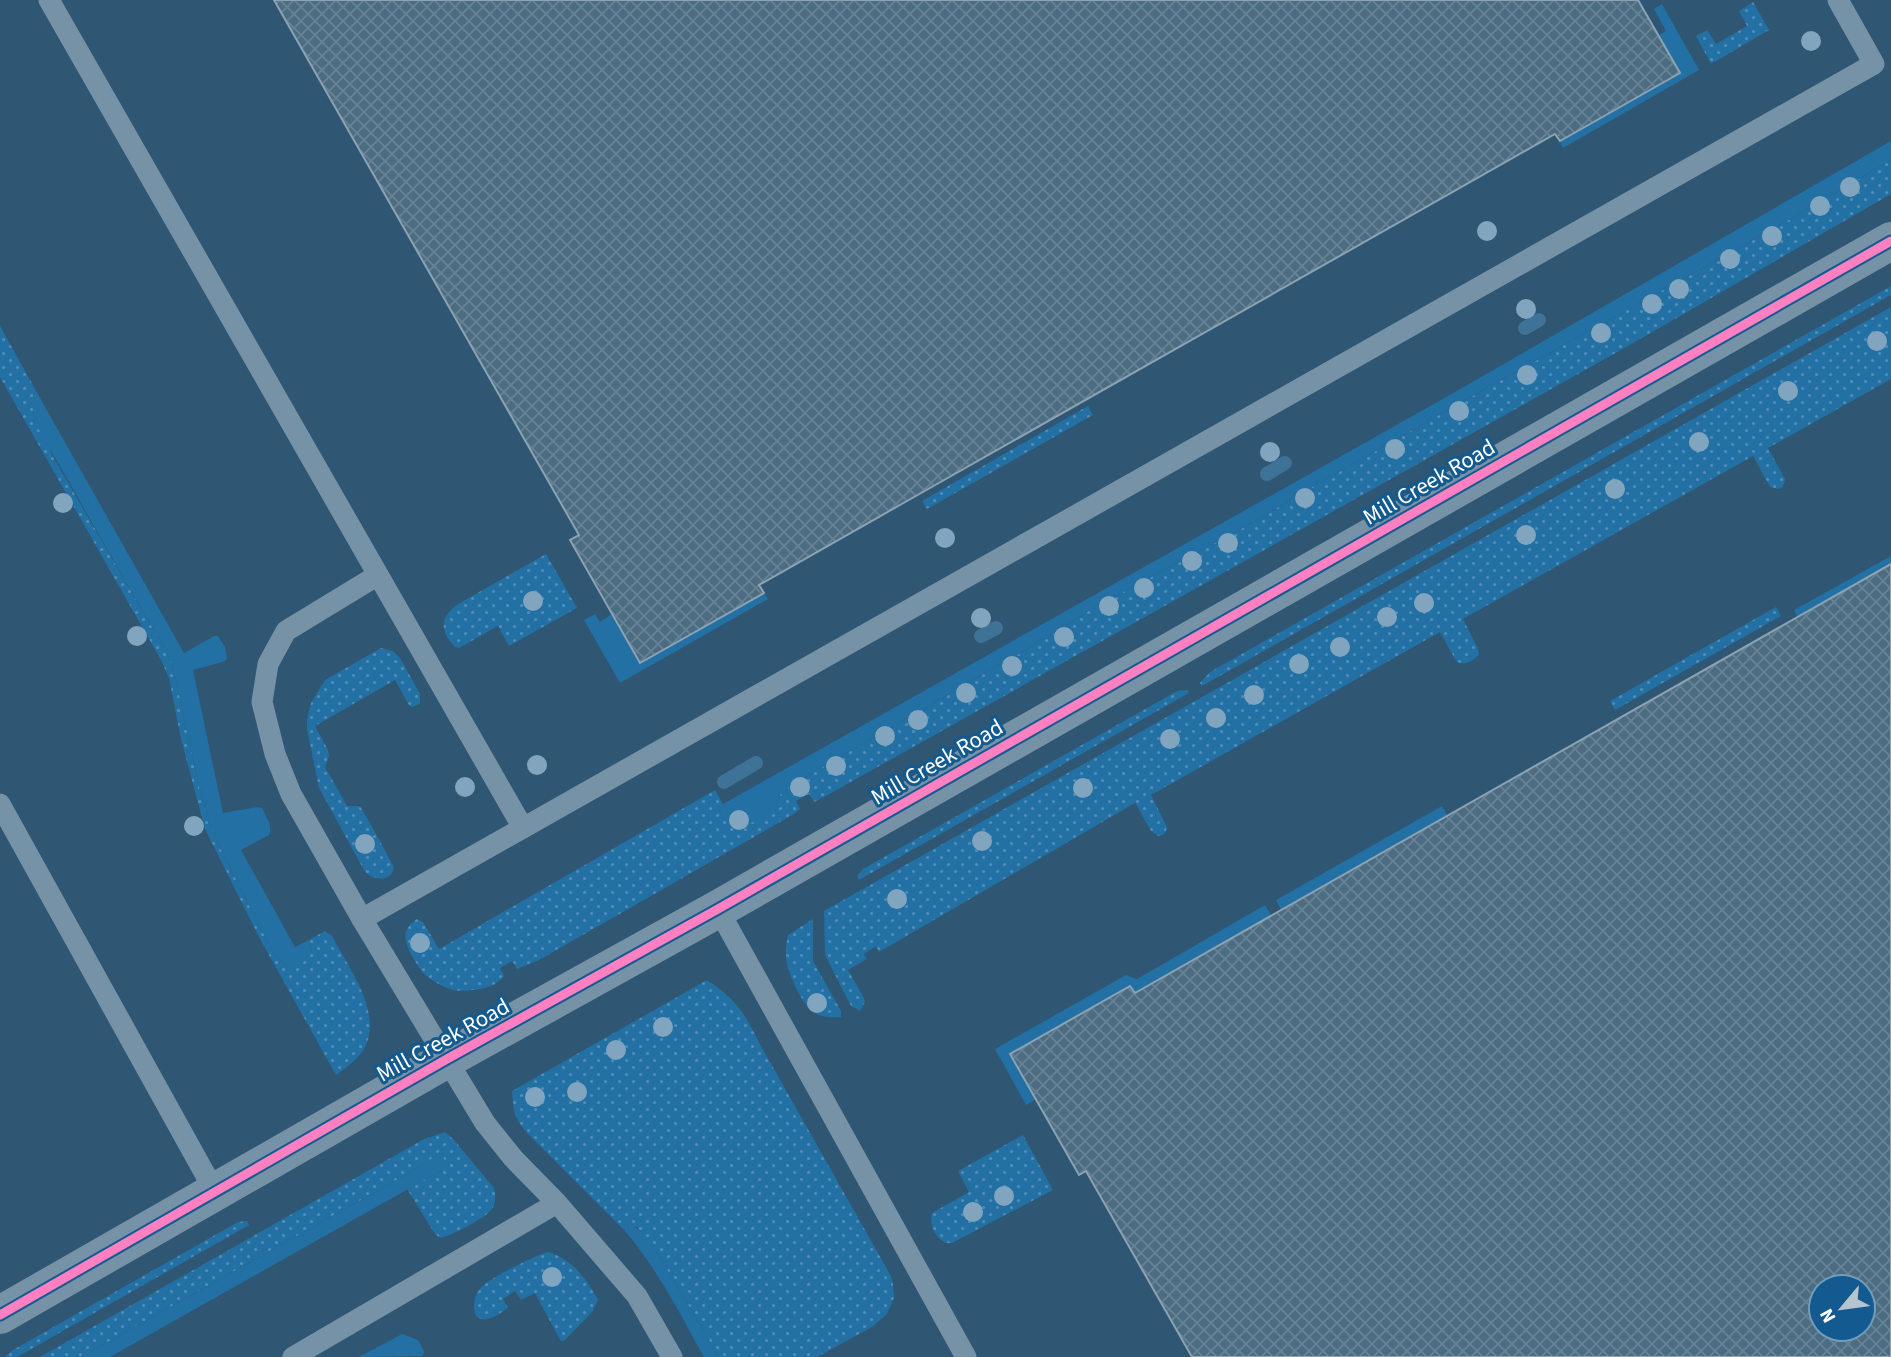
<svg xmlns="http://www.w3.org/2000/svg" width="1891" height="1357" font-family="'Source Sans 3',sans-serif">
<style>
.grass{fill:url(#grass-dots)}
.green{fill:#2370a4}
.lines{fill:none;stroke-linecap:round;stroke-linejoin:round}
.stream{stroke:#3f7297;stroke-width:14}
.building{fill:url(#building-cross-hatch);stroke:#8ba3b4;stroke-width:2;fill-rule:evenodd}
.service{stroke:#7692a6;stroke-width:21}
.minor{stroke:#7692a6;stroke-width:38}
.cycleway-casing{stroke:#125a8f;stroke-width:13}
.cycleway{stroke:#ff80c0;stroke-width:9}
.tree{fill:#81a5be}
.labels{text-anchor:middle;dominant-baseline:central;stroke-width:6;stroke-linejoin:round;paint-order:stroke}
.street-label{font-size:23px;fill:#fff;stroke:#125a8f}
</style>
<defs>
<pattern id="grass-dots" width="8" height="8" patternUnits="userSpaceOnUse" patternTransform="scale(1.75)"><rect width="8" height="8" fill="#2370a4"/><path d="M2 2h.1M6 6h.1" fill="none" stroke="#4f8db6" stroke-width="1.8" stroke-linecap="round"/></pattern>
<pattern id="building-cross-hatch" width="8" height="8" patternUnits="userSpaceOnUse" patternTransform="scale(1.75)"><rect width="8" height="8" fill="#4c6c82"/><path d="M0 0l8 8M0 8l8-8" fill="none" stroke="#678295"/></pattern>
</defs>
<rect width="100%" height="100%" fill="#2f5672"/>
<!-- grass -->
<g class="grass">
<path d="M 1753,2 L 1769,30 L 1711,64 L 1696,36 L 1707,30 L 1716,44 L 1747,26 L 1739,11 Z"/>
<path d="M 1891,160 L 1891,194 L 1628,346 L 824,797 L 814,802 L 809,794 L 796,801 L 800,809 L 794,814 L 539,960 L 517,969 L 512,961 L 500,968 L 504,976 C 498,984 490,987 480,989 C 471,990 462,992 453,990 C 443,987 432,981 424,974 C 419,969 416,962 412,956 C 404,942 401,929 417,919 L 423,922 L 439,949 L 715,790 L 723,804 L 720,811 L 775,806 L 780,795 L 793,784 L 1062,629 L 1086,612 L 1248,525 L 1300,494 L 1467,399 L 1780,225 Z"/>
<path d="M 1891,286 L 1891,295 L 1202,686 L 1200,683 L 1210,672 Z"/>
<path d="M 1891,307 L 1891,379 L 1768,448 L 1785,479 L 1783,487 L 1778,489 L 1770,487 L 1753,456 L 1463,619 L 1478,649 L 1479,655 C 1474,660 1466,665 1459,663 L 1456,661 L 1440,632 L 1151,795 L 1167,827 C 1166,833 1164,835 1158,836 L 1151,831 L 1135,803 L 879,952 L 876,946 L 864,954 L 867,959 L 848,970 L 864,998 L 865,1002 L 860,1011 L 851,1006 L 825,955 L 824,911 Z"/>
<path d="M 0,326 L 40,398 L 36,405 L 52,455 L 146,617 L 166,649 L 174,671 L 199,786 L 210,824 L 222,852 L 275,956 L 287,966 L 312,953 L 309,940 L 325,931 L 332,936 C 348,967 384,1013 364,1049 C 357,1060 346,1068 336,1075 L 260,939 L 205,829 L 181,739 L 169,678 L 161,660 L 0,377 Z"/>
<path d="M 1088,406 L 1093,415 L 927,509 L 922,501 Z"/>
<path d="M 546,554 L 577,608 L 509,646 L 498,626 L 459,648 L 455,647 C 439,630 440,617 458,604 Z"/>
<path d="M 1776,607 L 1781,616 L 1615,710 L 1610,701 Z"/>
<path d="M 381,648 L 393,651 L 400,658 L 420,694 L 420,704 L 412,707 L 409,705 L 395,680 L 315,726 L 328,750 L 329,756 L 325,767 L 347,806 L 359,806 L 362,809 L 394,867 C 392,882 374,881 365,872 L 319,788 L 307,729 L 307,719 L 311,703 L 325,680 Z"/>
<path d="M 1188,690 L 1189,693 L 859,880 L 857,876 L 863,869 L 1177,691 Z"/>
<path d="M 813,919 L 813,961 L 841,1011 L 841,1017 C 834,1017 825,1018 819,1015 C 804,1010 790,978 787,963 C 785,954 786,944 788,935 Z"/>
<path d="M 707,980 C 740,1002 745,1015 762,1048 L 891,1276 L 893,1284 L 894,1298 L 887,1314 L 872,1327 L 817,1357 L 719,1357 L 656,1251 L 637,1227 L 628,1225 L 624,1230 L 530,1136 C 513,1117 514,1114 512,1091 Z"/>
<path d="M 445,1132 L 454,1140 L 494,1188 C 496,1196 496,1203 491,1210 C 484,1219 451,1236 440,1238 L 435,1234 L 407,1189 L 442,1170 L 436,1156 L 409,1173 L 81,1357 L 40,1357 L 424,1139 Z"/>
<path d="M 1023,1135 L 1053,1190 L 952,1243 C 938,1245 928,1225 932,1213 L 969,1192 L 958,1171 Z"/>
<path d="M 247,1221 L 249,1225 L 17,1357 L 5,1357 L 13,1350 L 238,1222 Z"/>
<path d="M 548,1252 C 571,1258 587,1279 598,1300 L 592,1312 L 565,1340 L 561,1341 L 558,1336 L 535,1293 L 521,1300 L 515,1291 L 503,1299 L 508,1308 C 502,1312 495,1317 488,1319 C 470,1323 472,1299 479,1290 C 485,1280 536,1255 548,1252 Z"/>
</g>
<!-- green -->
<g class="green">
<path d="M 1662,4 L 1699,70 L 1563,148 L 1560,141 L 1680,73 L 1659,35 L 1666,31 L 1654,9 Z"/>
<path d="M 1891,141 L 1891,160 L 1780,225 L 1467,399 L 1300,494 L 1248,525 L 1086,612 L 1062,629 L 793,784 L 780,795 L 776,806 L 756,822 L 733,824 L 725,819 L 720,811 L 723,804 L 1455,392 Z"/>
<path d="M 40,398 L 184,653 L 214,636 L 218,636 L 225,647 L 227,659 L 223,662 L 193,670 L 223,813 L 258,807 L 262,808 C 266,816 273,826 269,835 L 241,850 L 295,947 L 309,940 L 312,953 L 305,961 L 294,967 L 287,966 L 275,956 L 222,852 L 210,824 L 199,786 L 174,671 L 166,649 L 146,617 L 34,421 L 33,410 Z"/>
<path d="M 1891,556 L 1891,564 L 1797,617 L 1794,610 Z"/>
<path d="M 764,593 L 768,599 L 620,683 L 584,620 L 595,614 L 600,622 L 612,614 L 640,663 Z"/>
<path d="M 1442,806 L 1447,815 L 1281,910 L 1276,900 Z"/>
<path d="M 1265,905 L 1271,915 L 1135,993 L 1130,986 L 1011,1053 L 1036,1099 L 1026,1105 L 995,1049 L 1126,975 L 1137,979 Z"/>
<path d="M 437,1155 L 443,1157 L 446,1162 L 445,1167 L 442,1170 L 110,1357 L 81,1357 L 409,1173 Z"/>
<path d="M 632,1224 L 646,1236 L 656,1251 L 719,1357 L 704,1357 C 680,1314 657,1268 624,1230 L 628,1225 Z"/>
<path d="M 402,1334 L 418,1340 L 424,1351 L 423,1356 L 359,1357 Z"/>
</g>
<g class="lines">
<!-- stream -->
<g class="stream">
<path d="M 1525,328 L 1539,320"/>
<path d="M 1267,474 L 1285,463"/>
<path d="M 981,636 L 996,628"/>
<path d="M 724,782 L 756,763"/>
</g>
</g>
<!-- building -->
<g class="building">
<path d="M 274,0 L 1638,0 L 1680,73 L 1560,141 L 1555,134 L 907,501 L 759,585 L 764,593 L 640,663 L 570,540 L 579,535 Z"/>
<path d="M 1891,564 L 1891,1357 L 1192,1357 L 1086,1171 L 1079,1175 L 1010,1054 L 1130,986 L 1135,993 ZM 1821,1287 L 1863,1287 L 1863,1329 L 1821,1329 Z"/>
</g>
<g class="lines">
<!-- service -->
<g class="service">
<path d="M 49,0 L 523,828"/>
<path d="M 0,804 L 215,1192"/>
<path d="M 718,909 L 966,1357"/>
<path d="M 362,919 L 291,794 L 275,754 L 262,702 L 268,664 L 286,631 L 378,575"/>
<path d="M 293,1357 L 557,1203"/>
<path d="M 672,1357 L 637,1296 L 557,1203 L 513,1158 L 485,1123 L 362,919 L 1874,64 L 1838,0"/>
</g>
<!-- minor -->
<path class="minor" d="M 0,1315 L 447,1059 L 718,909 L 1891,241"/>
<defs>
<path id="cycleway" d="M 0,1315 L 447,1059 L 718,909 L 1891,241"/>
</defs>
<!-- cycleway casing -->
<use href="#cycleway" class="cycleway-casing"/>
<!-- cycleway -->
<use href="#cycleway" class="cycleway"/>
</g>
<!-- trees -->
<g class="tree">
<circle cx="1811" cy="41" r="10"/>
<circle cx="1850" cy="187" r="10"/>
<circle cx="1820" cy="206" r="10"/>
<circle cx="1487" cy="231" r="10"/>
<circle cx="1772" cy="236" r="10"/>
<circle cx="1730" cy="259" r="10"/>
<circle cx="1679" cy="289" r="10"/>
<circle cx="1652" cy="304" r="10"/>
<circle cx="1526" cy="309" r="10"/>
<circle cx="1601" cy="333" r="10"/>
<circle cx="1877" cy="341" r="10"/>
<circle cx="1527" cy="375" r="10"/>
<circle cx="1788" cy="391" r="10"/>
<circle cx="1459" cy="411" r="10"/>
<circle cx="1699" cy="442" r="10"/>
<circle cx="1395" cy="449" r="10"/>
<circle cx="1270" cy="452" r="10"/>
<circle cx="1615" cy="489" r="10"/>
<circle cx="1305" cy="498" r="10"/>
<circle cx="63" cy="503" r="10"/>
<circle cx="1526" cy="535" r="10"/>
<circle cx="945" cy="538" r="10"/>
<circle cx="1228" cy="543" r="10"/>
<circle cx="1192" cy="561" r="10"/>
<circle cx="1144" cy="588" r="10"/>
<circle cx="533" cy="601" r="10"/>
<circle cx="1424" cy="603" r="10"/>
<circle cx="1109" cy="606" r="10"/>
<circle cx="1387" cy="617" r="10"/>
<circle cx="981" cy="618" r="10"/>
<circle cx="137" cy="636" r="10"/>
<circle cx="1064" cy="637" r="10"/>
<circle cx="1340" cy="647" r="10"/>
<circle cx="1299" cy="664" r="10"/>
<circle cx="1012" cy="666" r="10"/>
<circle cx="966" cy="693" r="10"/>
<circle cx="1254" cy="695" r="10"/>
<circle cx="1216" cy="718" r="10"/>
<circle cx="918" cy="720" r="10"/>
<circle cx="885" cy="736" r="10"/>
<circle cx="1170" cy="739" r="10"/>
<circle cx="537" cy="765" r="10"/>
<circle cx="836" cy="766" r="10"/>
<circle cx="465" cy="787" r="10"/>
<circle cx="800" cy="787" r="10"/>
<circle cx="1083" cy="788" r="10"/>
<circle cx="739" cy="820" r="10"/>
<circle cx="194" cy="826" r="10"/>
<circle cx="982" cy="841" r="10"/>
<circle cx="365" cy="844" r="10"/>
<circle cx="897" cy="899" r="10"/>
<circle cx="420" cy="943" r="10"/>
<circle cx="817" cy="1003" r="10"/>
<circle cx="663" cy="1027" r="10"/>
<circle cx="616" cy="1050" r="10"/>
<circle cx="577" cy="1092" r="10"/>
<circle cx="535" cy="1097" r="10"/>
<circle cx="1004" cy="1196" r="10"/>
<circle cx="973" cy="1212" r="10"/>
<circle cx="552" cy="1277" r="10"/>
</g>
<g class="labels">
<!-- street labels -->
<g class="street-label">
<text transform="translate(1429 482) rotate(-30)">Mill Creek Road</text>
<text transform="translate(937 762) rotate(-30)">Mill Creek Road</text>
<text transform="translate(443 1040) rotate(-29)">Mill Creek Road</text>
</g>
</g>
<!-- north arrow -->
<g transform="translate(1842 1308) rotate(241)"><circle r="33" fill="#125a8f" stroke="#719cbc" stroke-width="2"/>
<path d="M0-5L12 26L0 18L-12 26Z" fill="#b6c4ce"/>
<text y="-10" font-size="19" font-weight="bold" text-anchor="middle" fill="#ffffff">N</text>
</g>
</svg>
